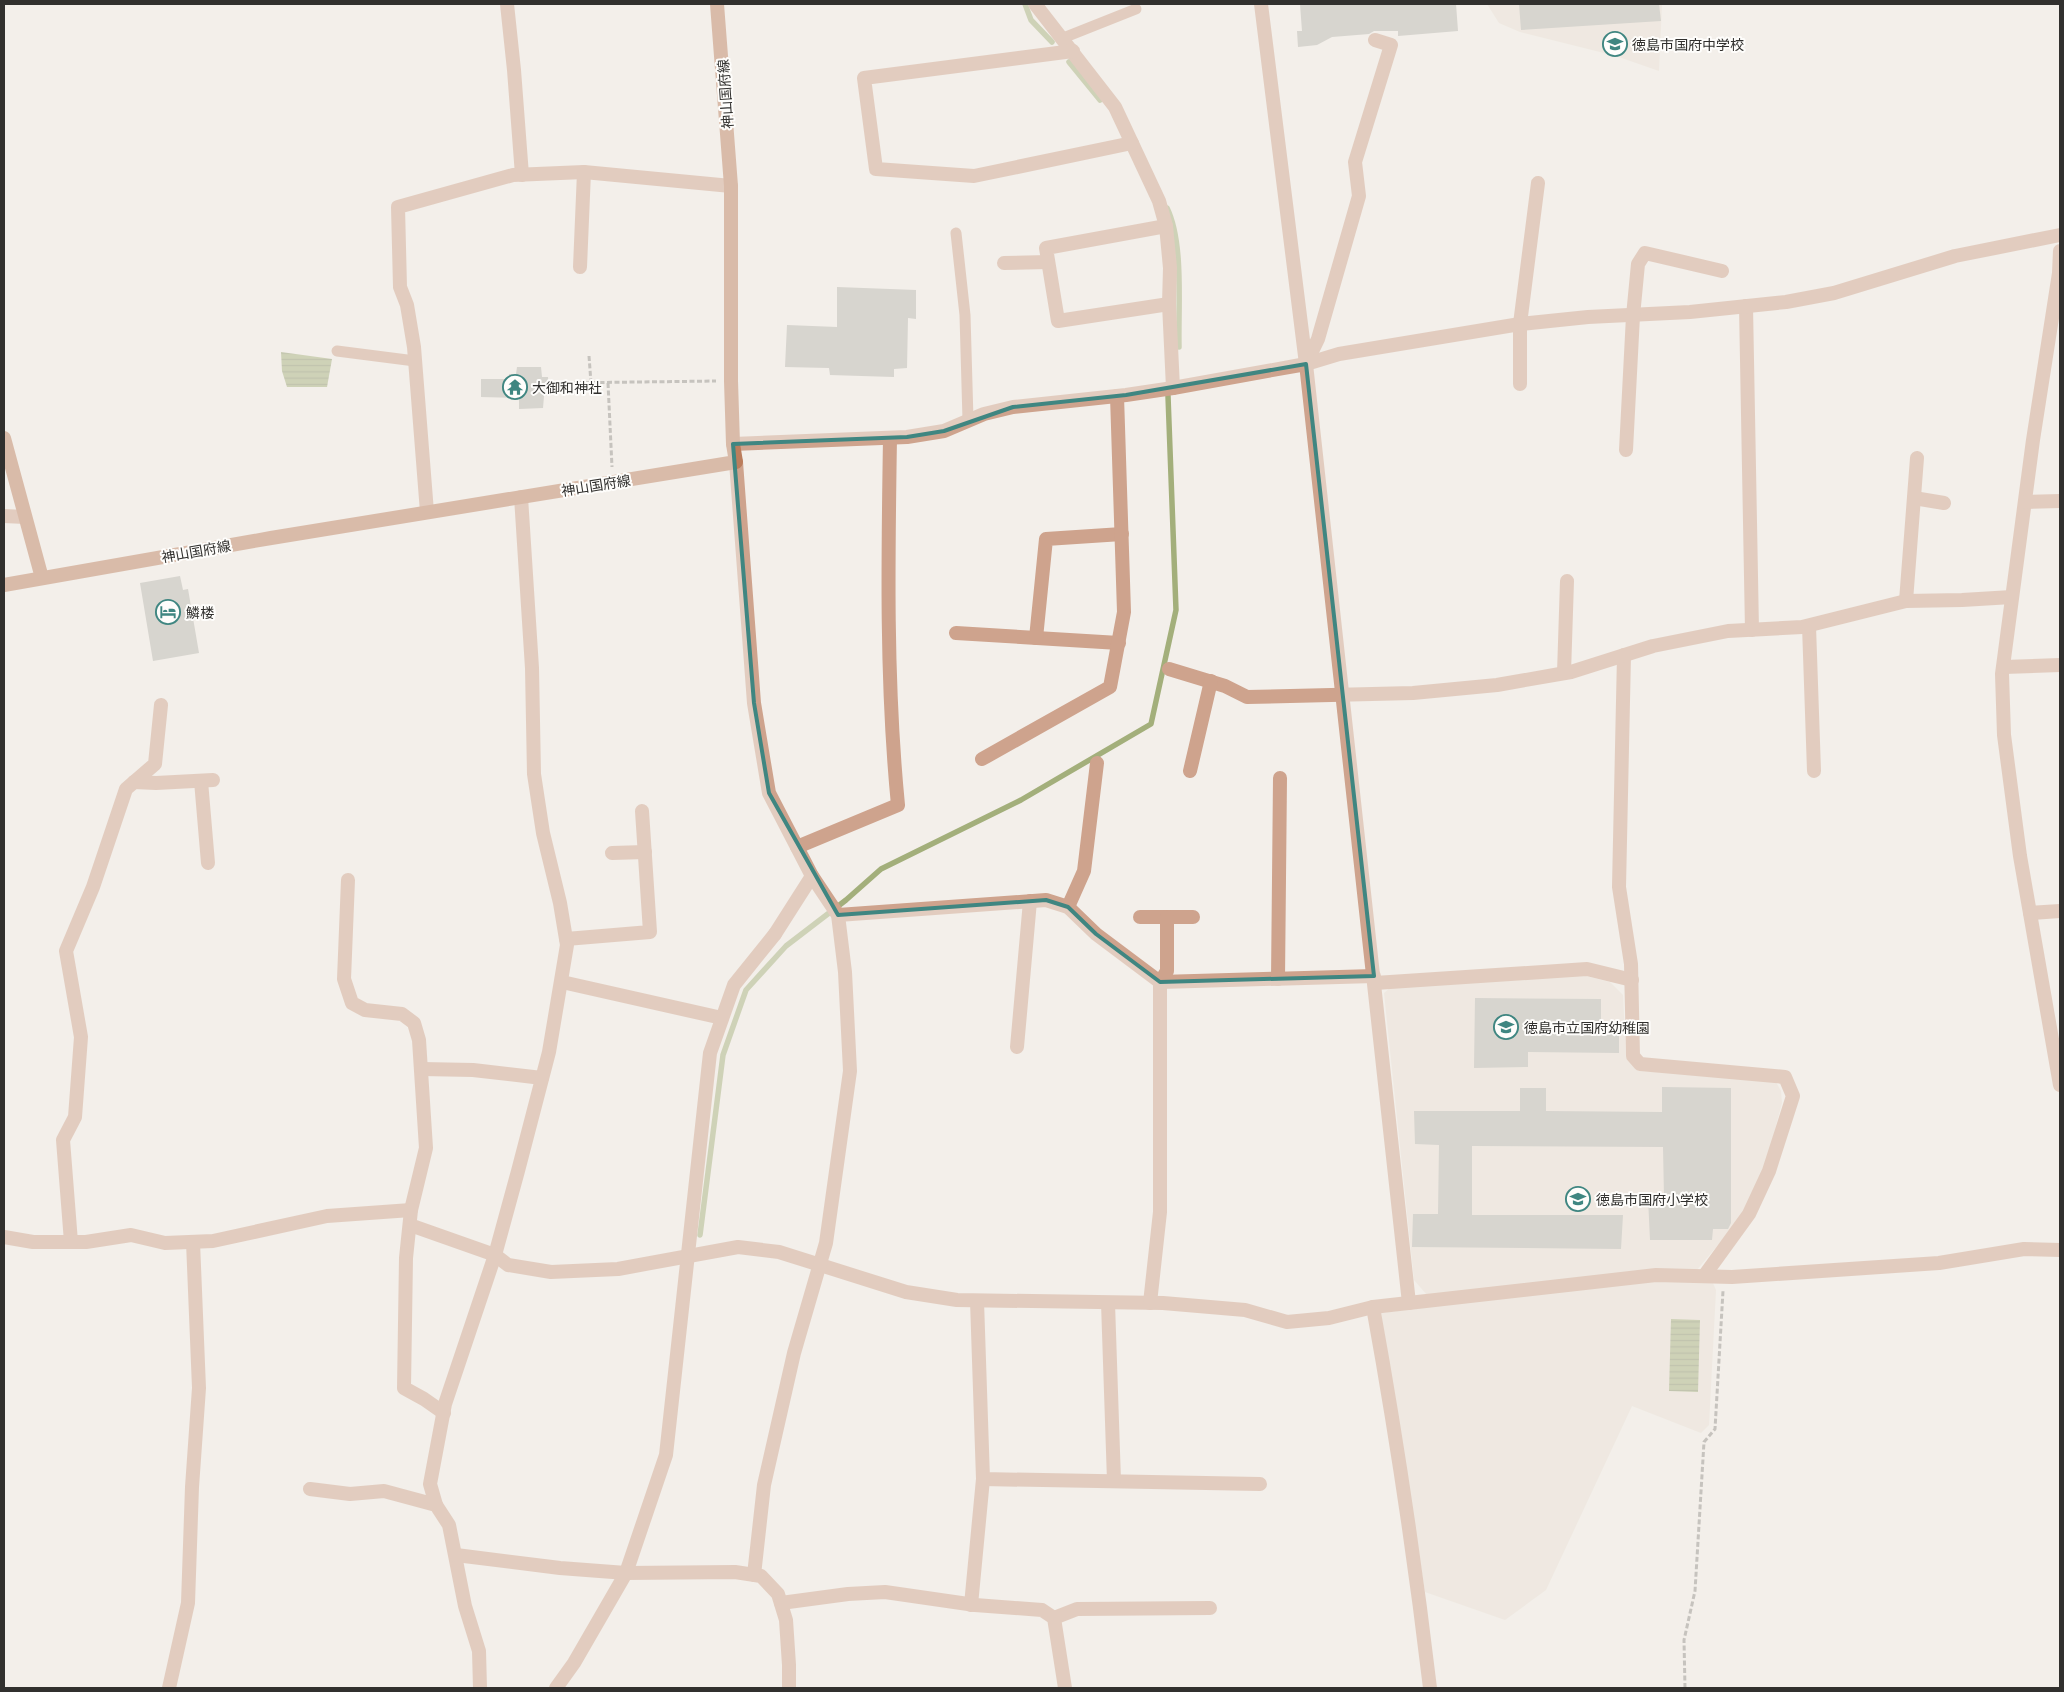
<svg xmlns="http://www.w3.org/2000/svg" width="2064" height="1692" font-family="Barlow,'Noto Sans JP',sans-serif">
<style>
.built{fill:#eae1d7}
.water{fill:url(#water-rules)}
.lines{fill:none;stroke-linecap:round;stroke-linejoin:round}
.stream{stroke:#a3af7b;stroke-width:5.5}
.building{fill:#b6b5af}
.path{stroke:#918e8b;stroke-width:3;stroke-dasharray:5 2.5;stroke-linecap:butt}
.service{stroke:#cea38d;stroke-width:11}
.minor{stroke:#cea38d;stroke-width:14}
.tertiary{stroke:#cea38d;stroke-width:14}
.secondary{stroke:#bb7d5c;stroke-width:14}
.marked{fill:none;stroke:#3f8681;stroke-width:4;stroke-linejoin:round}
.labels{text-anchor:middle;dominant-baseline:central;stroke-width:4;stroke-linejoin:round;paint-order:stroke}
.poi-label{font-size:14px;fill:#31302e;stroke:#fefdfb;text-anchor:start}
.street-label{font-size:14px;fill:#31302e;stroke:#fefdfb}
</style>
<defs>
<pattern id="water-rules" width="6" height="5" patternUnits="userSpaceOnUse" patternTransform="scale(1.25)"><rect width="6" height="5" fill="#a3af7b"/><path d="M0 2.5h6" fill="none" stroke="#858f65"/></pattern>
</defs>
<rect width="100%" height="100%" fill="#f3efea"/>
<!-- built -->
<g class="built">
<path d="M 1487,4 L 1662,4 L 1659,71 L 1616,56 L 1520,32 L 1499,23 Z"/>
<path d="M 1582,975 L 1610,982 L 1623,995 L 1626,1058 L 1638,1071 L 1759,1078 L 1776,1082 L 1781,1091 L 1782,1103 L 1762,1178 L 1739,1220 L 1696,1271 L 1427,1295 L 1414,1280 L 1384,993 L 1396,983 Z"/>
<path d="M 1634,1281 L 1712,1281 L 1716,1290 L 1709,1425 L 1701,1433 L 1632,1406 L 1546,1590 L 1505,1620 L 1425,1592 L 1381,1313 Z"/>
</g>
<!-- water -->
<g class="water">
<path d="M 281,352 L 332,359 L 327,387 L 287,387 L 282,371 Z"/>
<path d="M 1671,1319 L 1700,1320 L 1698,1392 L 1669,1391 Z"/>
</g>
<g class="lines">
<!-- stream -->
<g class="stream">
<path d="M 1025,4 L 1031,20 L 1052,42"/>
<path d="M 1069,62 L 1100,100"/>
<path d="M 1167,208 C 1184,243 1178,307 1179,347"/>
<path d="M 700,1235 L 723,1055 L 746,990 L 786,946 L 846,900 L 881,869 L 1021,800 L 1151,724 L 1176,610 L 1168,396"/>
</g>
</g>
<!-- building -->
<g class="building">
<path d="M 1300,4 L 1456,4 L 1458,31 L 1398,36 L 1398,31 L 1374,31 L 1369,34 L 1332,37 L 1317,45 L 1298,47 L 1297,31 L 1302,31 Z"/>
<path d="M 1519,4 L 1659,4 L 1661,21 L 1521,30 Z"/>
<path d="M 837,287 L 916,290 L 916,319 L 908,318 L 907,368 L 894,369 L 894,377 L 830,375 L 829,368 L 785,367 L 787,325 L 837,327 Z"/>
<path d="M 517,367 L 541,367 L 542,377 L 548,377 L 549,395 L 544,396 L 543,408 L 519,409 L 519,398 L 481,397 L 481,379 L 509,379 L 509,374 L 516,374 Z"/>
<path d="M 180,576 L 183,590 L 188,589 L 199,653 L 153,661 L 140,583 Z"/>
<path d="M 1475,998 L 1601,999 L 1601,1032 L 1619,1032 L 1619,1053 L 1528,1052 L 1528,1067 L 1474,1068 Z"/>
<path d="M 1662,1087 L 1731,1088 L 1731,1223 L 1728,1229 L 1713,1229 L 1712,1240 L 1650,1240 L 1648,1198 L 1664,1197 L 1663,1147 L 1472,1146 L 1472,1215 L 1623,1215 L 1621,1249 L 1412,1247 L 1413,1214 L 1438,1214 L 1439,1145 L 1415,1144 L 1414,1111 L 1520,1111 L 1520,1088 L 1546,1088 L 1546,1111 L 1662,1112 Z"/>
</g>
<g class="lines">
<!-- path -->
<g class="path">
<path d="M 589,356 L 591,383"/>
<path d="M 562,383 L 716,381"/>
<path d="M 608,383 L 612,467"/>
<path d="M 1685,1688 L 1684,1640 L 1695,1591 L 1704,1442 L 1715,1429 L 1723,1291"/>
</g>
<!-- service -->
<g class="service">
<path d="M 1063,38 L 1136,9"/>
<path d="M 956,233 L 965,315 L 968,420"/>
<path d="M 337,351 L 415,361"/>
</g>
<!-- minor -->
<g class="minor">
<path d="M 507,4 L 514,70 L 522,175"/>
<path d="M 1035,4 L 1115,107 L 1159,201 L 1166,226 L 1170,268 L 1169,304 L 1173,388"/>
<path d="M 1261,4 L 1306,364 L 1409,1303"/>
<path d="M 1073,51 L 864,78 L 876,169 L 974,176 L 1132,143"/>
<path d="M 1166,226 L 1046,248 L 1058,321 L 1169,304"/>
<path d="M 2060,251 L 2059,273 L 2033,440 L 2002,674 L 2004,735 L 2020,856 L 2060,1085"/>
<path d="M 1004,263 L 1048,262"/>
<path d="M 580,267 L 584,172"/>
<path d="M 1746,306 L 1752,630"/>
<path d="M 1306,364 L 1318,339 L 1359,196 L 1355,162 L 1391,45 L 1375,40"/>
<path d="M 1520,384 L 1520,324 L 1538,183"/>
<path d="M 733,444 L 907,437 L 944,431 L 984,414 L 1013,407 L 1126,395 L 1173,388 L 1306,364 L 1339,354 L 1520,324 L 1588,317 L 1690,312 L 1786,302 L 1834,293 L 1955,256 L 2060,235"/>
<path d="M 1626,450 L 1633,316 L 1638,264 L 1645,253 L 1722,271"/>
<path d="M 736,462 L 754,703 L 769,793 L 812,876 L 775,934"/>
<path d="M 1914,498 L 1944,503"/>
<path d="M 2025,502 L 2060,501"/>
<path d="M 427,512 L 414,347 L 407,305 L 400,287 L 398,207 L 513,175 L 584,172 L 731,186"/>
<path d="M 4,516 L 25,517"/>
<path d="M 1906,601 L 1917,458"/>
<path d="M 1809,626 L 1814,771"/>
<path d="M 956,633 L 1119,643"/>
<path d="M 1036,638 L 1046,539 L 1122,534"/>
<path d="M 1624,655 L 1619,887 L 1631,964 L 1633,1056 L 1640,1064 L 1785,1077 L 1793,1096 L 1769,1171 L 1749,1214 L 1704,1276"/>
<path d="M 2004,667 L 2060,665"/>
<path d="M 1169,669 L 1225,686 L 1247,697 L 1413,693 L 1497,685 L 1571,672 L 1653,646 L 1728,631 L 1802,627 L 1906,601 L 1962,600 L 2012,597"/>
<path d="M 1564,673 L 1567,581"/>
<path d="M 982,759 L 1110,687 L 1124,612 L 1117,396"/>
<path d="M 1190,771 L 1211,681"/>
<path d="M 201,781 L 208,863"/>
<path d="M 134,782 L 156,783 L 213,780"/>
<path d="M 797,847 L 898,805 C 886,683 888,560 890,438"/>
<path d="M 612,853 L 645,852"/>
<path d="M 348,880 L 344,979 L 352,1003 L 365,1010 L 402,1014 L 414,1023 L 419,1040 L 426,1148 L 411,1210 L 406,1258 L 404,1388 L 424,1399 L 444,1413"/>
<path d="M 1068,907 L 1084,871 L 1097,763"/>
<path d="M 2030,913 L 2060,911"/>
<path d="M 838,915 L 1046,900 L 1068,907 L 1096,934 L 1160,982 L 1374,976"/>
<path d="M 1140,917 L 1193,917"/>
<path d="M 566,939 L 650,932 L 642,811"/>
<path d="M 1278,979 L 1280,778"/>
<path d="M 562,982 L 722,1018"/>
<path d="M 1375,983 L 1587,969 L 1632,980"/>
<path d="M 1017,1047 L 1030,901"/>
<path d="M 422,1069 L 473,1070 L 542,1078"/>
<path d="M 410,1225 L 495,1255 L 508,1265 L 551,1272 L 618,1269 L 738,1247 L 779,1252 L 906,1292 L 957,1300 L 1163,1303 L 1245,1310 L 1287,1322 L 1329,1318 L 1373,1307 L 1656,1275 L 1732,1277 L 1939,1263 L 2024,1249 L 2060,1250"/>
<path d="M 4,1237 L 33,1242 L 86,1242 L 131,1235 L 165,1243 L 213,1241 L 327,1216 L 411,1210"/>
<path d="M 71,1242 L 63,1140 L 75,1117 L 81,1037 L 66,951 L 93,887 L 126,789 L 155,764 L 161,705"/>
<path d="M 977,1301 L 983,1479 L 1260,1484"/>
<path d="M 1108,1303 L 1114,1481"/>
<path d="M 1150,1303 L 1160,1212 L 1160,982 L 1167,971 L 1167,917"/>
<path d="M 1373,1307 C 1396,1434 1415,1561 1430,1688"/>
<path d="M 310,1489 L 350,1494 L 384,1491 L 436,1505 L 449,1525 L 465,1606 L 479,1651 L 480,1688"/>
<path d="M 436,1505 L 430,1484 L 445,1404 L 495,1255 L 518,1171 L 549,1052 L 567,945 L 560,903 L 543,833 L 534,774 L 532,668 L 521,497"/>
<path d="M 456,1555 L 560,1568 L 626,1573 L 735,1572 L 761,1576 L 778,1594 L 786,1620 L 789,1665 L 789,1688"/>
<path d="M 754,1575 L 764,1485 L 794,1353 L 826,1243 L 850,1071 L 845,972 L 838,915 L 812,876"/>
<path d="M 781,1603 L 848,1594 L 885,1592 L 975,1605 L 1042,1610 L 1054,1618 L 1065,1688"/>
<path d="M 971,1605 L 983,1479"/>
<path d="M 1054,1618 L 1077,1609 L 1210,1608"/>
<path d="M 169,1688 L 188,1603 L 192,1487 L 199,1388 L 193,1242"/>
</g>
<!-- tertiary -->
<path class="tertiary" d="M 556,1688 L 574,1663 L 626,1573 L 666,1455 L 710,1053 L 734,985 L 775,934"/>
<!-- secondary -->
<g class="secondary">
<path d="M 4,438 L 42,578"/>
<path d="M 4,585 L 271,538 L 736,462 L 733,444 L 731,381 L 731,186 L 717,4"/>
</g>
</g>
<!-- marked area -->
<path d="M0 0H2064V1692H0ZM 1306,364 L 1374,976 L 1160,982 L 1096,934 L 1068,907 L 1046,900 L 838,915 L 769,793 L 754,703 L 733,444 L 907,437 L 944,431 L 1013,407 L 1126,395 Z" fill="#f3efea" fill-opacity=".55" fill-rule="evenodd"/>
<path class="marked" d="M 1306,364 L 1374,976 L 1160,982 L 1096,934 L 1068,907 L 1046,900 L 838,915 L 769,793 L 754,703 L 733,444 L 907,437 L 944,431 L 1013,407 L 1126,395 Z"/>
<!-- icons -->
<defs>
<symbol id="school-ring" viewBox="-11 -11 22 22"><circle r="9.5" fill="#fefdfb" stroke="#3f8681" stroke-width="1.5"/><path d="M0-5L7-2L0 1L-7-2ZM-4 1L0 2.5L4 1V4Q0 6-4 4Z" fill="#3f8681"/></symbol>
<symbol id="temple-ring" viewBox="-11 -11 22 22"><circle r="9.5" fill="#fefdfb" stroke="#3f8681" stroke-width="1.5"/><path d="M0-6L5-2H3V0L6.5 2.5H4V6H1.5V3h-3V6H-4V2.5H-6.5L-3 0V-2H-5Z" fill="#3f8681"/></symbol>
<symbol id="hotel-ring" viewBox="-11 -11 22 22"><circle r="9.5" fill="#fefdfb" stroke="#3f8681" stroke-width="1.5"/><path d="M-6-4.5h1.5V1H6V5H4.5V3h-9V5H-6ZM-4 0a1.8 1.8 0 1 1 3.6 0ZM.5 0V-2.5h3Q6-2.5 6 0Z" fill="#3f8681"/></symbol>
</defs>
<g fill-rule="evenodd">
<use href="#school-ring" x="1601" y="30" width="28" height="28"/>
<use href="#temple-ring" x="501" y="373" width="28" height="28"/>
<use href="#hotel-ring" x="154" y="598" width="28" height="28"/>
<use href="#school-ring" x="1492" y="1013" width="28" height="28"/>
<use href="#school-ring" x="1564" y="1185" width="28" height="28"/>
</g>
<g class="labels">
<!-- poi labels -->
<g class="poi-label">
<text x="1632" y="44">徳島市国府中学校</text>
<text x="532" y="387">大御和神社</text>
<text x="186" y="612">鱗楼</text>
<text x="1524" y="1027">徳島市立国府幼稚園</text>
<text x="1596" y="1199">徳島市国府小学校</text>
</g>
<!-- street labels -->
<g class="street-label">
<text transform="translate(725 94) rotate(-94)">神山国府線</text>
<text transform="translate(596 485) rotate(-9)">神山国府線</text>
<text transform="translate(196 551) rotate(-10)">神山国府線</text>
</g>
</g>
<!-- border -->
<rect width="2064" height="1692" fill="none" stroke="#31302e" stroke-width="10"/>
</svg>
